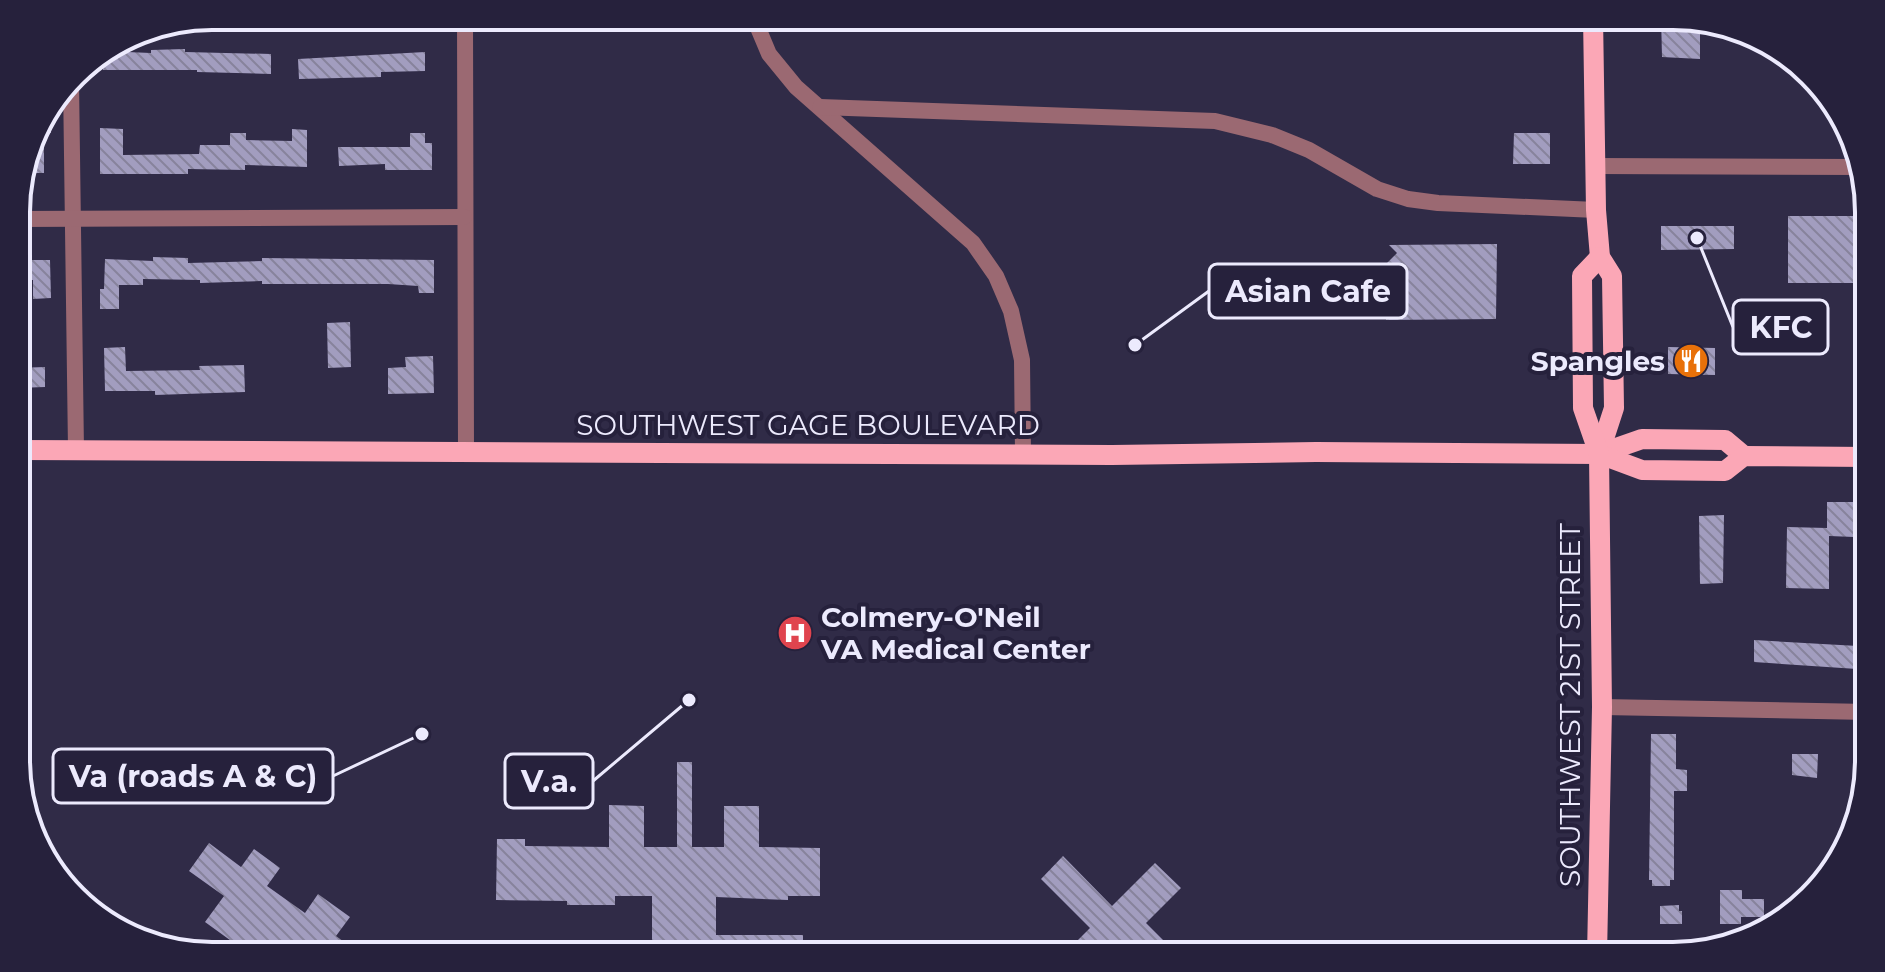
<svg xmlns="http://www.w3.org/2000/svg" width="1885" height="972" font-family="Montserrat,sans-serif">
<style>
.building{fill:url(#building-back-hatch)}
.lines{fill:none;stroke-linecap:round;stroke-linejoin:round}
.minor{stroke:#9b6972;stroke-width:16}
.major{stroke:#fba7b6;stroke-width:20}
.labels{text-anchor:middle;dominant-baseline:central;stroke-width:8;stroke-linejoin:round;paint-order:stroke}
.poi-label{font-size:28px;font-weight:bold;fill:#eceafd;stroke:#26213c;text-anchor:end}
.street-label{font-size:28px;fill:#eceafd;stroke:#26213c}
.rim{fill:none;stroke:#eceafd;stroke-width:4}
.leader{fill:none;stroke:#eceafd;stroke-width:3}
.callout-dot{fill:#eceafd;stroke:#26213c;stroke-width:3}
.callout{fill:#26213c;stroke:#eceafd;stroke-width:3}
.callout-label{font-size:30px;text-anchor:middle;font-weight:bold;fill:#eceafd}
</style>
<defs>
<pattern id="building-back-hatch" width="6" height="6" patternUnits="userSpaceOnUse" patternTransform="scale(2)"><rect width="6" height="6" fill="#a29dbf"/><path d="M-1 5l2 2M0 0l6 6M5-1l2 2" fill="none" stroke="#87839c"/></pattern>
</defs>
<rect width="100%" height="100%" fill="#302b47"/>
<!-- building -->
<g class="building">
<path d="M 1661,16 L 1700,22 L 1700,59 L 1662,57 Z"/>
<path d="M 185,49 L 185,52 L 271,54 L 271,74 L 197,72 L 197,70 L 103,70 L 104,51 L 151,53 L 151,50 Z"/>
<path d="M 425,52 L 425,71 L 381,72 L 381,77 L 299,79 L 298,59 Z"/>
<path d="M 50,107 L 51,133 L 44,134 L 44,173 L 24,173 L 36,125 Z"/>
<path d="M 100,128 L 123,129 L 123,155 L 199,154 L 200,145 L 230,145 L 230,133 L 246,133 L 246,140 L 292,141 L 292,129 L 307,130 L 307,167 L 245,165 L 245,170 L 188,169 L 188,174 L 100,174 Z"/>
<path d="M 410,133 L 425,133 L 425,143 L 432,143 L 432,170 L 385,170 L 385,164 L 339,166 L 338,147 L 410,147 Z"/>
<path d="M 1514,133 L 1550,133 L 1550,164 L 1513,164 Z"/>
<path d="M 1788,216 L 1867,216 L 1868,283 L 1788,283 Z"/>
<path d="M 1661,226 L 1734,226 L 1734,249 L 1661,250 Z"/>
<path d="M 1497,244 L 1496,319 L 1386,320 L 1385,265 L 1397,253 L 1389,245 Z"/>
<path d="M 153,257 L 188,258 L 188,263 L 262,261 L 262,258 L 434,260 L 434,293 L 419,293 L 418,286 L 388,284 L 262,284 L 262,281 L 200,283 L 200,280 L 143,279 L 143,285 L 119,285 L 119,309 L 100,309 L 100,289 L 104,289 L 105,259 L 153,261 Z"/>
<path d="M 17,260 L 50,260 L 51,298 L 33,299 L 33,280 L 17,280 Z"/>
<path d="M 350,322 L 351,367 L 328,368 L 327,323 Z"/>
<path d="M 125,347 L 126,371 L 200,370 L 199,366 L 244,365 L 245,392 L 155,395 L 155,391 L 105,391 L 104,348 Z"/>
<path d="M 1668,347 L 1715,348 L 1715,375 L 1668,374 Z"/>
<path d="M 433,356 L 434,393 L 388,394 L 388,368 L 406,367 L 405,357 Z"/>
<path d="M 45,367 L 45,387 L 17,388 L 17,368 Z"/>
<path d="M 1827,502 L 1855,502 L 1854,537 L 1829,536 L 1829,589 L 1786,588 L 1787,527 L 1827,528 Z"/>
<path d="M 1724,515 L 1723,583 L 1700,584 L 1699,516 Z"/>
<path d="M 1754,640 L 1858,646 L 1857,669 L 1754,662 Z"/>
<path d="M 1651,734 L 1676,734 L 1676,769 L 1687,770 L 1687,791 L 1674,791 L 1674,880 L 1670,880 L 1670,886 L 1652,886 L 1652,880 L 1649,880 Z"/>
<path d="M 1792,754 L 1818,754 L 1817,778 L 1792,775 Z"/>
<path d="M 677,762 L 692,762 L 692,847 L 724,847 L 724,806 L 759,806 L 759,847 L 820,848 L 820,896 L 788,896 L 788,900 L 716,897 L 716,935 L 803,935 L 803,956 L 652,956 L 652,896 L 615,896 L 615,905 L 567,905 L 567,901 L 496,900 L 497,839 L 525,839 L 525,846 L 609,847 L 609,805 L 644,806 L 644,847 L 677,847 Z"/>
<path d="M 209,843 L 241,867 L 254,849 L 280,868 L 267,886 L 305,913 L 318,894 L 350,917 L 336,936 L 363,956 L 252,956 L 205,922 L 224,896 L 189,871 Z"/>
<path d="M 1063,856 L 1112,906 L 1155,863 L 1181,888 L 1146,923 L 1179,956 L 1062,956 L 1090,928 L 1041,879 Z"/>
<path d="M 1720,890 L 1742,890 L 1742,899 L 1764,899 L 1764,917 L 1741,917 L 1741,924 L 1720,924 Z"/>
<path d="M 1679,905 L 1679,911 L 1682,911 L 1682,924 L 1660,924 L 1660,906 Z"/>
</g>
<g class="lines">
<!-- minor -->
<g class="minor">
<path d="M 258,16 L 327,19 L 350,16"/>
<path d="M 465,16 L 466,452"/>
<path d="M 753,16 L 769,54 L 796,87 L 973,243 L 996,276 L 1011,311 L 1022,360 L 1023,454"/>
<path d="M 71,81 L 76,450"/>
<path d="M 820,107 L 1215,121 L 1272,135 L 1309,150 L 1377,189 L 1408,199 L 1438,203 L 1596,210"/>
<path d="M 1595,166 L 1860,167"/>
<path d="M 17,219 L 464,217"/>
<path d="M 1602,707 L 1869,712"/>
</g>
<!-- major -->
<g class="major">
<path d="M 1593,16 L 1596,210 L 1600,257 L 1612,276 L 1614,408 L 1599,454"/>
<path d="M 17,450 L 1112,455 L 1316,452 L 1599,454 L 1642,439 L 1725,440 L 1744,456"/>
<path d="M 1599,454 L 1642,470 L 1725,471 L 1744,456 L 1868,457"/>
<path d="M 1597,956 L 1602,707 L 1599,454 L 1583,408 L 1582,276 L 1600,257"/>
</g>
</g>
<!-- icons -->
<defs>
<symbol id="restaurant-disc" viewBox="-11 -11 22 22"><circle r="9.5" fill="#e8710a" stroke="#26213c"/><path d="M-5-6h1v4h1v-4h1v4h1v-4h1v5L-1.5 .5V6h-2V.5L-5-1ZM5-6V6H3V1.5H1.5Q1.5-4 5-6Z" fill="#fff"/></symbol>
<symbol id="hospital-disc" viewBox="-11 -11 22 22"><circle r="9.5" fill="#e0444e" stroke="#26213c"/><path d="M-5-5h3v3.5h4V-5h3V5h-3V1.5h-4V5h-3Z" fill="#fff"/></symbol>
</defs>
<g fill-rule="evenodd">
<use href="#restaurant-disc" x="1671" y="341" width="40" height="40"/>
<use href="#hospital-disc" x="775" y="613" width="40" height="40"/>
</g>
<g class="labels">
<!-- poi labels -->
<g class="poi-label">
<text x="1665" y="361">Spangles</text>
<text x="821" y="617" text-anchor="start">Colmery-O'Neil<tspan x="821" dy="32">VA Medical Center</tspan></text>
</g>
<!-- street labels -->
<g class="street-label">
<text x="808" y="425">SOUTHWEST GAGE BOULEVARD</text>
<text transform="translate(1570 705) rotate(-90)">SOUTHWEST 21ST STREET</text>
</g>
</g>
<!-- crop -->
<path d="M0 0H1885V972H0ZM212 30H1673A182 182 0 0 1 1855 212V760A182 182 0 0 1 1673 942H212A182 182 0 0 1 30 760V212A182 182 0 0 1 212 30Z" fill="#26213c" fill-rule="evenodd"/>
<path class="rim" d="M212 30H1673A182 182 0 0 1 1855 212V760A182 182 0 0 1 1673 942H212A182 182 0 0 1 30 760V212A182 182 0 0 1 212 30Z"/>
<!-- callouts -->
<path class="leader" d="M1135 345L1209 291M1697 238L1733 327M422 734L333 776M689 700L593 781"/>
<g class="callout-dot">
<circle cx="1135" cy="345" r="8"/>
<circle cx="1697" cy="238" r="8"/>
<circle cx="422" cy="734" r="8"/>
<circle cx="689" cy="700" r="8"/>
</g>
<g class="callout">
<rect x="1209" y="264" width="198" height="54" rx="8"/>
<rect x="1733" y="300" width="95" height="54" rx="8"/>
<rect x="53" y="749" width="280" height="54" rx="8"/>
<rect x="505" y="754" width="88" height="54" rx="8"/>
</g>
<g class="callout-label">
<text x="1308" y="302">Asian Cafe</text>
<text x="1781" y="338">KFC</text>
<text x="193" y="787">Va (roads A &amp; C)</text>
<text x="549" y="792">V.a.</text>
</g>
</svg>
